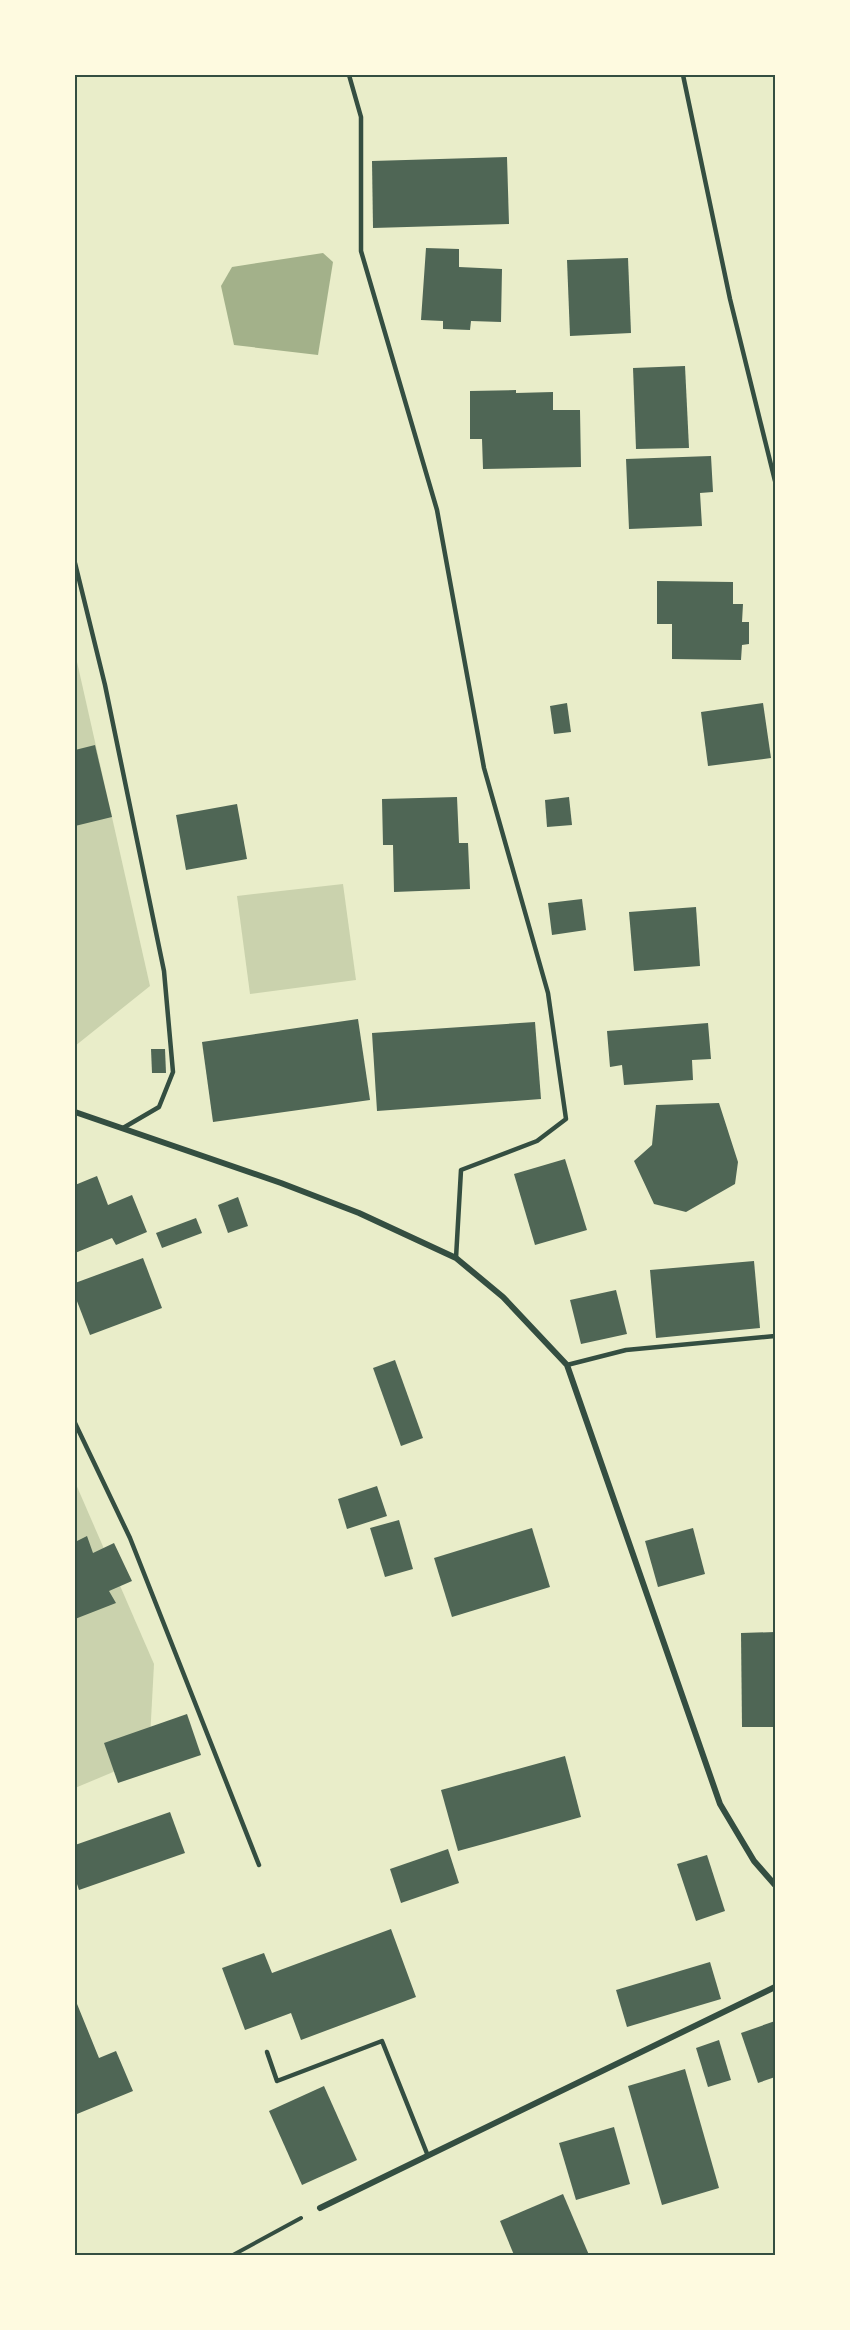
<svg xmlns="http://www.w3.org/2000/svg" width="850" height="2330" font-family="Overpass,sans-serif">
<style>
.green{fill:#cad2ad}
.water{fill:#a3b18a}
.building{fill:#4f6655}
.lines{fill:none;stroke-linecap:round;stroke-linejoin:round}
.path{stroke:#344e41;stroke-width:4}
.service{stroke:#344e41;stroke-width:4.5}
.minor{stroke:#344e41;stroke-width:6}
.neatline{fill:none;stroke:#344e41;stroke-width:2}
</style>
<rect width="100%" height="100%" fill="#e9edc9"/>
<!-- green -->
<g class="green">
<path d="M 75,653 L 150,986 L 75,1046 Z"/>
<path d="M 343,884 L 356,980 L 250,994 L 237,896 Z"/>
<path d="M 75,1482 L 154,1664 L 149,1757 L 75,1788 Z"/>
</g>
<!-- water -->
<path class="water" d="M 323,253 L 333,262 L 318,355 L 234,345 L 221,286 L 232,267 Z"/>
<!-- building -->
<g class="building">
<path d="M 507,157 L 509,224 L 373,228 L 372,161 Z"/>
<path d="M 426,248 L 459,249 L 459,267 L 502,269 L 501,322 L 471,321 L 470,330 L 443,329 L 443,321 L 421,320 Z"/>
<path d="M 628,258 L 631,333 L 570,336 L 567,260 Z"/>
<path d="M 685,366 L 689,448 L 636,449 L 633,368 Z"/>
<path d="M 516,390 L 516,393 L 553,392 L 553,410 L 580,410 L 581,467 L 483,469 L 482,439 L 470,439 L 470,391 Z"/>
<path d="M 711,456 L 713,492 L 700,493 L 702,526 L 629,529 L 626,459 Z"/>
<path d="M 657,581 L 733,582 L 733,604 L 743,604 L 742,622 L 749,622 L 749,644 L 742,645 L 741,660 L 672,659 L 672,624 L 657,624 Z"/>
<path d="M 567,703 L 571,732 L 554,734 L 550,706 Z"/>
<path d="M 763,703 L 771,758 L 708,766 L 701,712 Z"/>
<path d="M 95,745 L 112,817 L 75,826 L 75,750 Z"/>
<path d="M 457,797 L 459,843 L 468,843 L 470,889 L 394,892 L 393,845 L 383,845 L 382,799 Z"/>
<path d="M 569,797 L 572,825 L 547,827 L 545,800 Z"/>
<path d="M 237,804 L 247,859 L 186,870 L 176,815 Z"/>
<path d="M 582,899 L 586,930 L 552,935 L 548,903 Z"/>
<path d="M 696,907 L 700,966 L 634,971 L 629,912 Z"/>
<path d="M 358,1019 L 370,1100 L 213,1122 L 202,1042 Z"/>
<path d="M 535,1022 L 541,1099 L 377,1111 L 372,1033 Z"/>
<path d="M 708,1023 L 711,1059 L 692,1060 L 693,1080 L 624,1085 L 622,1065 L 610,1067 L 607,1031 Z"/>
<path d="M 151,1049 L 165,1049 L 166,1073 L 152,1073 Z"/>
<path d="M 719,1103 L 738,1162 L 735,1184 L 686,1212 L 654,1204 L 634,1161 L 652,1145 L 656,1105 Z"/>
<path d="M 565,1159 L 587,1230 L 535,1245 L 514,1174 Z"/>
<path d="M 97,1176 L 108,1205 L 132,1195 L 147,1232 L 116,1245 L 112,1238 L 75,1253 L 75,1185 Z"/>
<path d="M 238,1197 L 248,1226 L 228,1233 L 218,1205 Z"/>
<path d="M 196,1218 L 202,1233 L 162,1248 L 156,1233 Z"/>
<path d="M 143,1258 L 162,1308 L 90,1335 L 75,1296 L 75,1283 Z"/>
<path d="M 754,1261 L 760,1328 L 656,1338 L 650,1270 Z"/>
<path d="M 616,1290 L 627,1334 L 581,1344 L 570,1300 Z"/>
<path d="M 395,1360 L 423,1438 L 401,1446 L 373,1368 Z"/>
<path d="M 377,1486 L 387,1516 L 347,1529 L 338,1499 Z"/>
<path d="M 399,1520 L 413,1569 L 385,1577 L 370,1528 Z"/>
<path d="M 532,1528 L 550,1587 L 452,1617 L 434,1558 Z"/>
<path d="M 693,1528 L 705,1574 L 658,1587 L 645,1541 Z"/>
<path d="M 87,1536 L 93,1553 L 114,1543 L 132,1581 L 109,1591 L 116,1603 L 75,1619 L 75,1542 Z"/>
<path d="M 775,1632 L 775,1727 L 742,1727 L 741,1633 Z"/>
<path d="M 187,1714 L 201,1755 L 118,1783 L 104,1743 Z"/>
<path d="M 565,1756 L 581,1817 L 458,1851 L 441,1790 Z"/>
<path d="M 170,1812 L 185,1853 L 79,1890 L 75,1878 L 75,1845 Z"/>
<path d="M 448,1849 L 459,1883 L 401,1903 L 390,1869 Z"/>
<path d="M 707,1855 L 725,1911 L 696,1921 L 677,1864 Z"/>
<path d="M 391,1929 L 416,1997 L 301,2040 L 291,2013 L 245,2030 L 222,1968 L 264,1953 L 272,1973 Z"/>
<path d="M 710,1962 L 721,1999 L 627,2027 L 616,1990 Z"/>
<path d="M 75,1999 L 99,2058 L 116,2051 L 133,2091 L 77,2114 L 75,2109 Z"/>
<path d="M 775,2021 L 775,2077 L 758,2083 L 741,2033 Z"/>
<path d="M 719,2040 L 731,2080 L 708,2087 L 696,2048 Z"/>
<path d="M 685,2069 L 719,2188 L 662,2205 L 628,2086 Z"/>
<path d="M 324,2086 L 357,2160 L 302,2185 L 269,2111 Z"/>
<path d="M 614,2127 L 630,2184 L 576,2200 L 559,2143 Z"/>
<path d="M 563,2194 L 589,2255 L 514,2255 L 500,2221 Z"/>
</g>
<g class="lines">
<!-- path -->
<path class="path" d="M 233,2255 L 301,2218"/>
<!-- service -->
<g class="service">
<path d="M 349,75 L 361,117 L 361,251 L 437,510 L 484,768 L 548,993 L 566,1119 L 537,1141 L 461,1170 L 456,1258"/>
<path d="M 683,75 L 730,299 L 775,481"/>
<path d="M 75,563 L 105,685 L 164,971 L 173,1072 L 159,1107 L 123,1128"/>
<path d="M 567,1365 L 626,1350 L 775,1336"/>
<path d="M 75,1423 L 130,1538 L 259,1865"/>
<path d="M 267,2052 L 277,2081 L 382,2041 L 428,2156"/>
</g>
<!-- minor -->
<g class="minor">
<path d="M 75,1112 L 281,1183 L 359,1213 L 456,1258 L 503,1297 L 567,1365 L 720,1804 L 754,1861 L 775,1885"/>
<path d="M 320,2208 L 775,1987"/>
</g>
</g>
<!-- border -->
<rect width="850" height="2330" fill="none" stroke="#fefae0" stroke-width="153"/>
<rect x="76" y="76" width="698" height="2178" class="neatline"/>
</svg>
